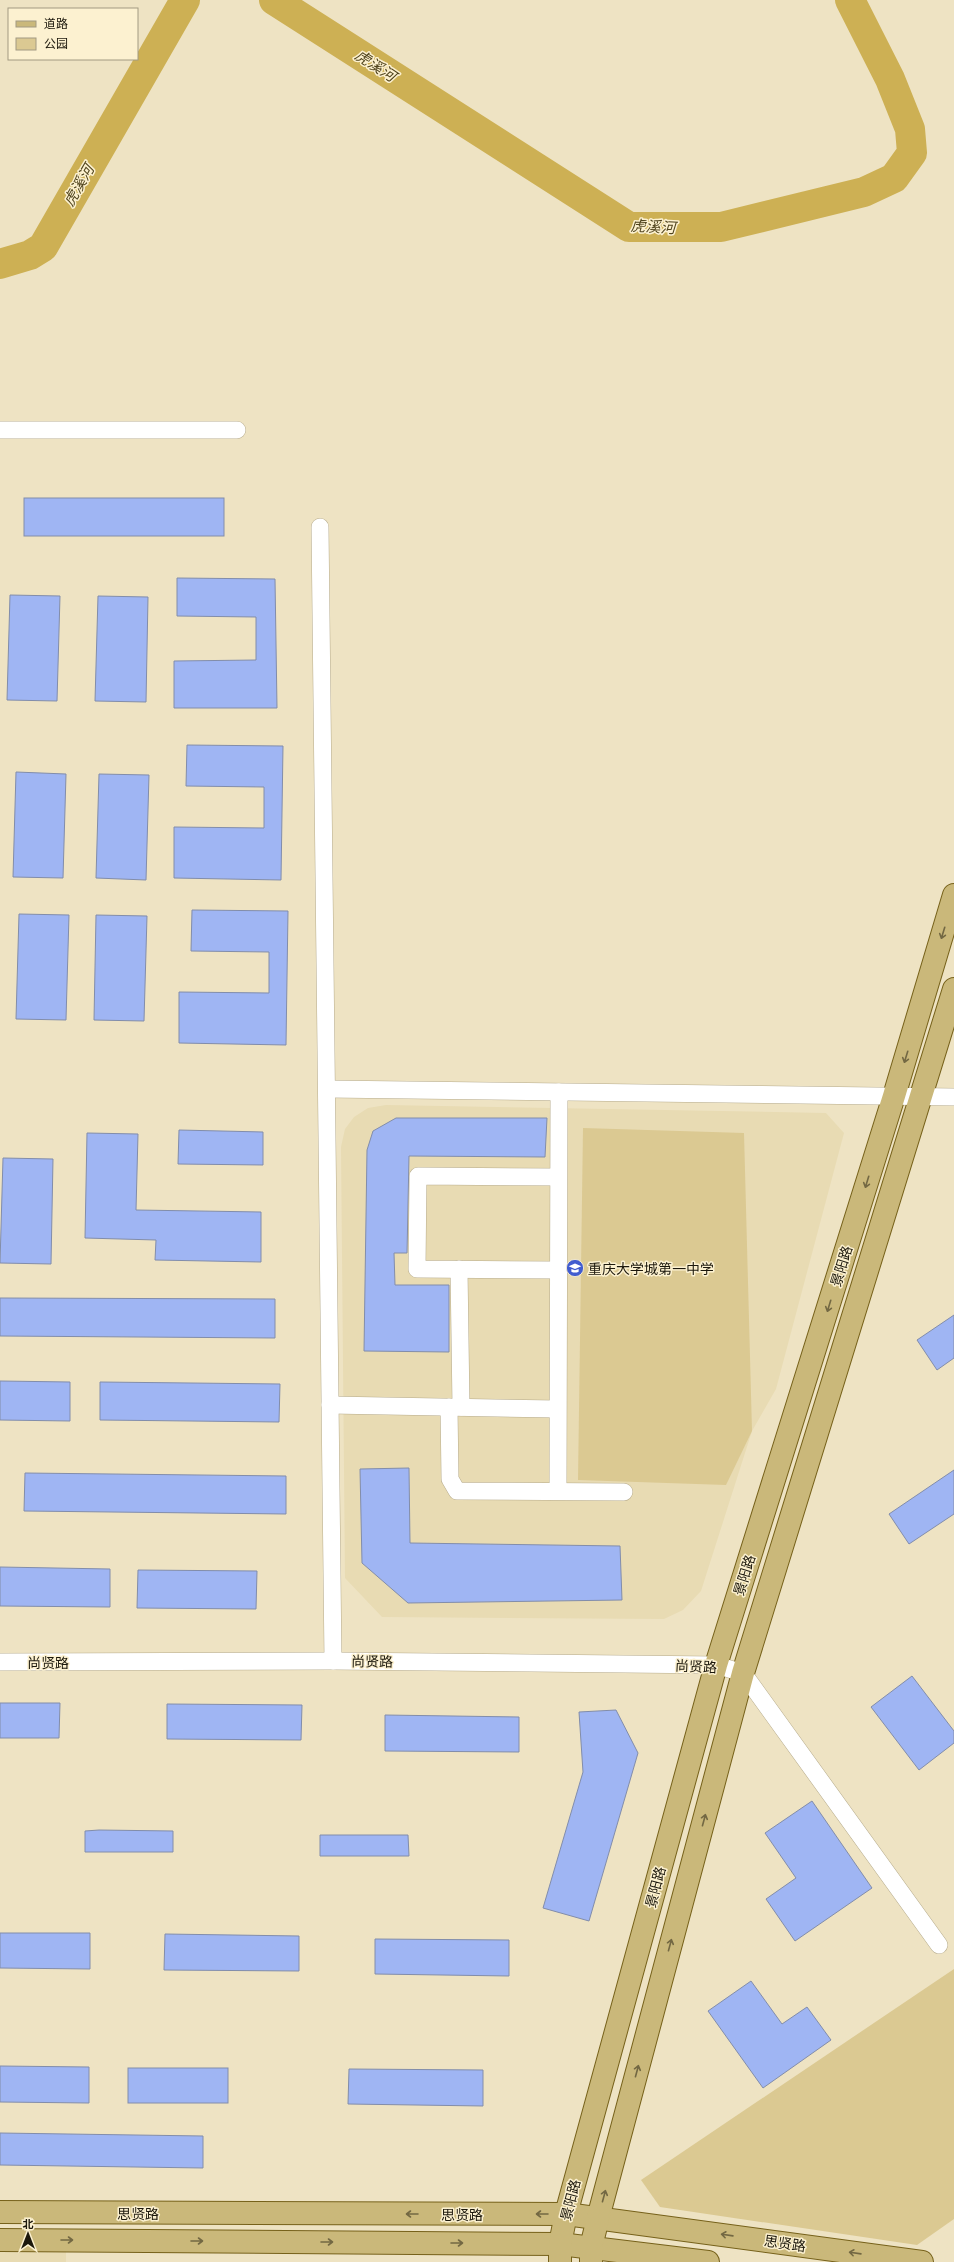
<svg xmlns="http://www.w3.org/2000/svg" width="954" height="2262" font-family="'Noto Sans','Noto Sans SC',sans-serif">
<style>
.built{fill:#e8dbb3}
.green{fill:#dbc992}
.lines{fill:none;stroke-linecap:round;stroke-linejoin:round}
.river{stroke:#cdb054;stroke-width:30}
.building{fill:#9fb5f3;stroke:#828daa}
.minor-casing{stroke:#b6ab8c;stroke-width:18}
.major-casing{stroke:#76611a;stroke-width:24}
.minor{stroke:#fff;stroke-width:17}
.major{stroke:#cab87a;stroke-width:22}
.oneway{stroke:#736843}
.labels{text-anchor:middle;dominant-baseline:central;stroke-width:3;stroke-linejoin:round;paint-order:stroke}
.street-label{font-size:14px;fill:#1c180c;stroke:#fcf1d0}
.poi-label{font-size:14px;fill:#1c180c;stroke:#fcf1d0;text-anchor:start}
.water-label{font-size:15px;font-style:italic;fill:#50441d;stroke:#fcf1d0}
</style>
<rect width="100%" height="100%" fill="#eee3c3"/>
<!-- built -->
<g class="built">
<path d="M 386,1105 L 826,1113 L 844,1133 L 776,1389 L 752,1431 L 701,1591 L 683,1610 L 664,1619 L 382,1617 L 345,1578 L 341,1147 L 345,1129 L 354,1117 L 368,1108 Z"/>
<rect x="0" y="2250" width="66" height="12"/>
</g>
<!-- green -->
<g class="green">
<path d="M 583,1128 L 744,1133 L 752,1431 L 726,1485 L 578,1480 Z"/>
<path d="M 954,1969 L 954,2219 L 917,2245 L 660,2207 L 641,2180 Z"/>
</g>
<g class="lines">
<!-- river -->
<g class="river">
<path d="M 274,0 L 629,227 L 721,227 L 864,192 L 894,178 L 912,153 L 910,129 L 890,79 L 850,0"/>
<path d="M 0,264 L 30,255 L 43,247 L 185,0"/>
</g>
</g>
<!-- building -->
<g class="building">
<rect x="24" y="498" width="200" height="38"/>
<path d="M 177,578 L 275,579 L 277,708 L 174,708 L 174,661 L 256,660 L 256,617 L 177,616 Z"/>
<path d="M 10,595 L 60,596 L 57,701 L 7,700 Z"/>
<path d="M 98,596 L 148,597 L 146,702 L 95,701 Z"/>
<path d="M 187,745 L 283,746 L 281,880 L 174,878 L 174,827 L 264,828 L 264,787 L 186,786 Z"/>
<path d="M 16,772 L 66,774 L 63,878 L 13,877 Z"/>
<path d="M 99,774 L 149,775 L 146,880 L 96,878 Z"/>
<path d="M 192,910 L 288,911 L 286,1045 L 179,1043 L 179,992 L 269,993 L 269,952 L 191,951 Z"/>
<path d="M 19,914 L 69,915 L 66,1020 L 16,1019 Z"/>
<path d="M 96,915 L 147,916 L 144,1021 L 94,1020 Z"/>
<path d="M 396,1118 L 547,1118 L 545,1157 L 409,1156 L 407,1253 L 394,1253 L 395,1285 L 449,1285 L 449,1352 L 364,1351 L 367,1150 L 373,1131 Z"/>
<path d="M 179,1130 L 263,1132 L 263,1165 L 178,1164 Z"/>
<path d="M 87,1133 L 138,1134 L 136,1210 L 261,1212 L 261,1262 L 155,1260 L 156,1240 L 85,1238 Z"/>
<path d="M 3,1158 L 53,1159 L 51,1264 L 0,1263 Z"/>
<path d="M 0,1298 L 275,1299 L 275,1338 L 0,1336 Z"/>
<path d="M 954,1315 L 954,1358 L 937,1370 L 917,1340 Z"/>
<path d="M 0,1381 L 70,1382 L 70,1421 L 0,1420 Z"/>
<path d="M 100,1382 L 280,1384 L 279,1422 L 100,1420 Z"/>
<path d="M 409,1468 L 410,1543 L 620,1546 L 622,1600 L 408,1603 L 362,1563 L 360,1469 Z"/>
<path d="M 954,1470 L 954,1514 L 909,1544 L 889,1514 Z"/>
<path d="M 25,1473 L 286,1476 L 286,1514 L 24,1511 Z"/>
<path d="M 0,1567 L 110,1569 L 110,1607 L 0,1606 Z"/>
<path d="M 138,1570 L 257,1571 L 256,1609 L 137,1608 Z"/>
<path d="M 912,1676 L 954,1731 L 954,1743 L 919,1770 L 871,1707 Z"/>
<path d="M 0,1703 L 60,1703 L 59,1738 L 0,1738 Z"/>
<path d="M 167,1704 L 302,1705 L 301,1740 L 167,1739 Z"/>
<path d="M 616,1710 L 638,1753 L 589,1921 L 543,1908 L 583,1772 L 579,1712 Z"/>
<path d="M 385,1715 L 519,1717 L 519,1752 L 385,1751 Z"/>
<path d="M 812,1801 L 872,1888 L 795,1941 L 766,1899 L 796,1878 L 765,1833 Z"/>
<path d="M 99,1830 L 173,1831 L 173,1852 L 85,1852 L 85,1831 Z"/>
<path d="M 320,1835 L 408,1835 L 409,1856 L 320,1856 Z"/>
<path d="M 0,1933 L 90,1933 L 90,1969 L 0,1968 Z"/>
<path d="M 165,1934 L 299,1936 L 299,1971 L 164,1970 Z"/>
<path d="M 375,1939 L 509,1940 L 509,1976 L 375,1974 Z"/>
<path d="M 751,1981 L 782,2024 L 807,2007 L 831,2040 L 763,2088 L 708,2011 Z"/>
<path d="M 0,2066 L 89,2067 L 89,2103 L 0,2102 Z"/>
<rect x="128" y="2068" width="100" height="35"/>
<path d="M 349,2069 L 483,2070 L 483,2106 L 348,2104 Z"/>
<path d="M 0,2133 L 203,2136 L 203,2168 L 0,2165 Z"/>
</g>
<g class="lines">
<defs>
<g id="minor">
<path d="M 0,430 L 237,430"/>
<path d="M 320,527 L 333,1661"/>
<path d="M 327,1089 L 954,1097"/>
<path d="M 459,1269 L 461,1407"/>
<path d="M 557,1270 L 417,1269 L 418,1176 L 558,1177"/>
<path d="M 330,1405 L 557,1409"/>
<path d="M 449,1407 L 450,1479 L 457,1491 L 624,1492"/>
<path d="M 558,1491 L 559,1092"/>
<path d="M 0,1662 L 333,1661 L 716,1665 L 743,1673 L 939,1945"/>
</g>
<g id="major">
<path d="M 0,2212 L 566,2214 L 922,2262"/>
<path d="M 0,2240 L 560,2244 L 708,2262"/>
<path d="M 560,2262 L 560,2244 L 566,2214 L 716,1665 L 894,1096 L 954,895"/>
<path d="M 591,2262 L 591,2247 L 598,2218 L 743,1673 L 954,989"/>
</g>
</defs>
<!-- minor casing -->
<use href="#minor" class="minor-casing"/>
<!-- major casing -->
<use href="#major" class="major-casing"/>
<!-- minor -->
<use href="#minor" class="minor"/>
<!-- major -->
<use href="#major" class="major"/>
</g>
<!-- one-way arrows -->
<defs><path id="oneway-shaft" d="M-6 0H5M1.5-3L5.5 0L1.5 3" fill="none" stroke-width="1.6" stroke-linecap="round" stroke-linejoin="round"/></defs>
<g class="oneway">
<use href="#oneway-shaft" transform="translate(943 933) rotate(107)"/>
<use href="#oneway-shaft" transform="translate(906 1057) rotate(107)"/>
<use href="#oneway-shaft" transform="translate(867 1182) rotate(107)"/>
<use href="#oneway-shaft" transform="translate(829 1306) rotate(107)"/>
<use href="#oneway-shaft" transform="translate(704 1820) rotate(-75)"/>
<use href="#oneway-shaft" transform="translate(670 1945) rotate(-75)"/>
<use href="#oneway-shaft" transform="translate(637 2071) rotate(-75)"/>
<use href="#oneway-shaft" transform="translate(604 2196) rotate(-75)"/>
<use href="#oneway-shaft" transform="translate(412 2214) rotate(-180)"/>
<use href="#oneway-shaft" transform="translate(542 2214) rotate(-180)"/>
<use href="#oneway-shaft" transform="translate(727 2235) rotate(-172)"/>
<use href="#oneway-shaft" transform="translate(67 2240)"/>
<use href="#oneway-shaft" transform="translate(197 2241)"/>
<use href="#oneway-shaft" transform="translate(327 2242)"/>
<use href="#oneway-shaft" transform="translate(457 2243)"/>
<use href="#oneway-shaft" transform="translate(855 2253) rotate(-172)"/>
</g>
<!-- icons -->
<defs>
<symbol id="school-disc" viewBox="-11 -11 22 22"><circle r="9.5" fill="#415ccf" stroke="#fcf1d0"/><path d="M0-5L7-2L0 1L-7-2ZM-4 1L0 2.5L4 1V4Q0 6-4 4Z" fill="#fff"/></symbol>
</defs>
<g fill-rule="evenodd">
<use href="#school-disc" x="565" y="1258" width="20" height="20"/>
</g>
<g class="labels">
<!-- street labels -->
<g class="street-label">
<text transform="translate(841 1266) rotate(-73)">景阳路</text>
<text transform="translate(744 1575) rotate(-73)">景阳路</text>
<text transform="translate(372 1661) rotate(1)">尚贤路</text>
<text x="48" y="1662">尚贤路</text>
<text transform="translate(696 1666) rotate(3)">尚贤路</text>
<text transform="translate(655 1887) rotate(-75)">景阳路</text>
<text transform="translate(570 2200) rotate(-76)">景阳路</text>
<text x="138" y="2213">思贤路</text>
<text x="462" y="2214">思贤路</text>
<text transform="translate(785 2243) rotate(8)">思贤路</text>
</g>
<!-- poi labels -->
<g class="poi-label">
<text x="588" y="1268">重庆大学城第一中学</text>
</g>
<!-- water labels -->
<g class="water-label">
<text transform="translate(376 65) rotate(33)">虎溪河</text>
<text transform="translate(78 185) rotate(-60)">虎溪河</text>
<text transform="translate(653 226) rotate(3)">虎溪河</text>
</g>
</g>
<!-- legend -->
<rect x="8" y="8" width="130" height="52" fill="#fcf1d0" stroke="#a29a82"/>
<rect x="16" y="21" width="20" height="6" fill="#cab87a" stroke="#a29a82"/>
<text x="44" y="28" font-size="12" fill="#1c180c">道路</text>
<rect x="16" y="38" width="20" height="12" fill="#dbc992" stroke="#a29a82"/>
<text x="44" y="48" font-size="12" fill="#1c180c">公园</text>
<!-- north arrow -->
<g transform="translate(28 2234)" stroke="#fcf1d0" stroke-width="3" paint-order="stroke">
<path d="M0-3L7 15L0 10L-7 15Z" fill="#1c180c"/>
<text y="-6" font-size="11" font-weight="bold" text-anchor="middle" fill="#1c180c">北</text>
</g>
</svg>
